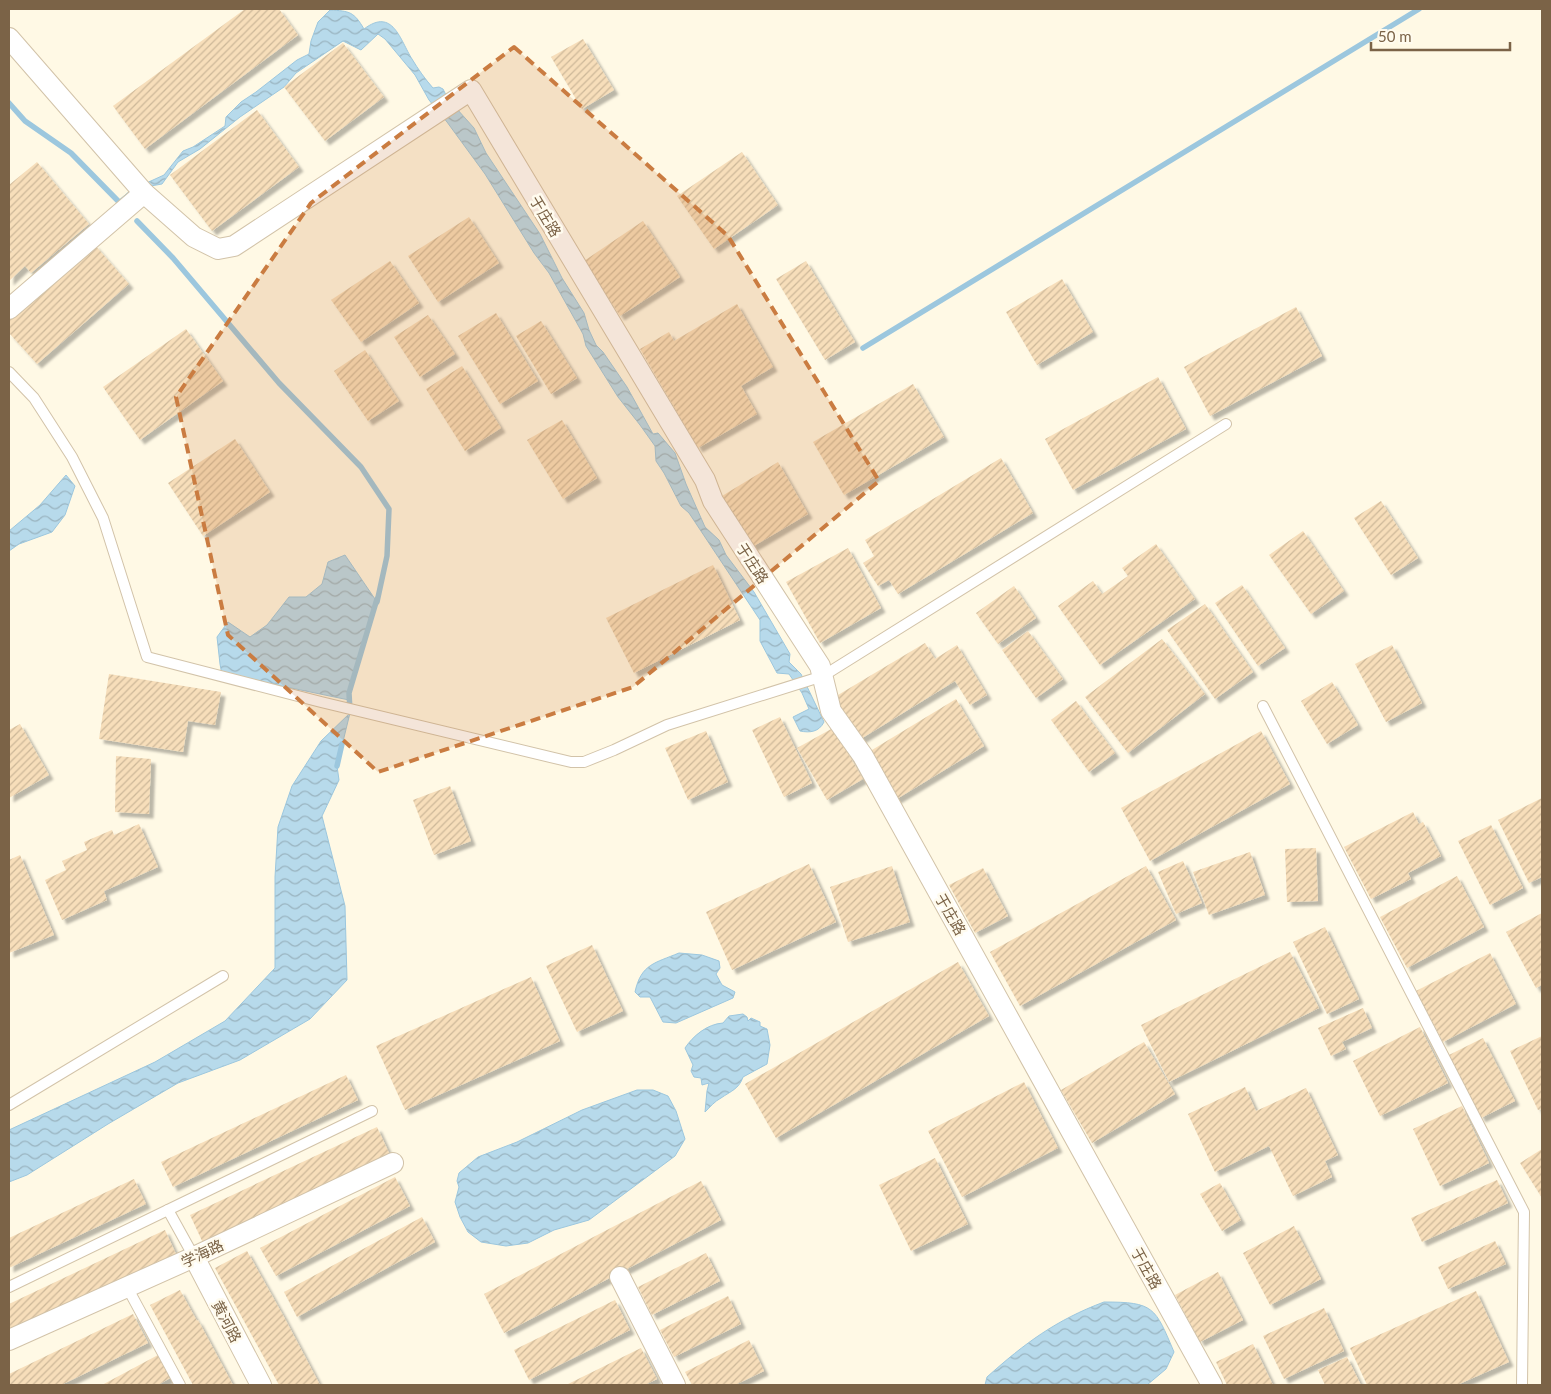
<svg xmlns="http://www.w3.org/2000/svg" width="1551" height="1394" font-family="Lato,'Noto Sans SC',sans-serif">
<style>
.water{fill:url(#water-waves);stroke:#9cc7de}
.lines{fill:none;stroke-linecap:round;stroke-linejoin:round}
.stream{stroke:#9cc7de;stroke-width:5.5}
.building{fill:url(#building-hatch);filter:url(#shadow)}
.lane-casing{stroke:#d2c3a9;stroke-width:12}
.street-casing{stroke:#d2c3a9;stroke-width:22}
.lane{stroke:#fff;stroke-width:10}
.street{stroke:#fff;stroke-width:20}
.marked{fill:#ca7c41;fill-opacity:0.2;stroke:#ca7c41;stroke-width:4;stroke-dasharray:10 6;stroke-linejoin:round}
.labels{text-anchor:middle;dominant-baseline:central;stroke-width:5;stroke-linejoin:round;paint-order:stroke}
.street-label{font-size:15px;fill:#7b6347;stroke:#fffbee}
</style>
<defs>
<pattern id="water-waves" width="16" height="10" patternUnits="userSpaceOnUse" patternTransform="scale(1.25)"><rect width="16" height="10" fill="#b7daeb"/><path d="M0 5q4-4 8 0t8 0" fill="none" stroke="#9ab4c0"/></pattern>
<pattern id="building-hatch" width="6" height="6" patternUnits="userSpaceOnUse" patternTransform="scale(1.25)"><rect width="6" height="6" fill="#f7deba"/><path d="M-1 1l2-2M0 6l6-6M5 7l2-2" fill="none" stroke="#cdb899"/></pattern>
<filter id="shadow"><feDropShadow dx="4.5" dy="4.5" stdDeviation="1" flood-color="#0004"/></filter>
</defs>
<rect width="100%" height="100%" fill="#fff9e5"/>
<!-- water -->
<g class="water">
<path d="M 330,10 C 350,11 354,12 364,29 C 393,7 400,40 412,59 C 418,69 425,79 433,88 L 439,87 L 443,89 L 448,99 L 474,128 L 486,153 L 540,234 L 562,278 L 584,313 L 589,330 L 596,345 L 603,352 L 627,387 L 653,434 L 658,433 L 675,453 L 686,484 L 705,527 L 719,540 L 726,555 L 754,592 L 790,654 L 789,662 L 801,674 L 824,722 C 819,732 810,733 800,731 L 793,717 L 809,709 L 802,693 L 789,674 L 777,673 L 760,641 L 760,620 L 689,513 L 681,506 L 664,473 L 656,461 L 655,446 L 640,425 L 618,397 L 586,346 L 583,334 L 549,273 L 534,253 L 485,174 L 447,122 L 429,100 L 415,75 L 385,39 L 378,34 L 361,50 L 343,41 L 296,73 L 284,87 L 240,117 L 200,149 L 178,162 L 162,184 L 145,187 L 121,204 L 118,201 L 131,190 L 164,175 L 183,151 L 193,147 L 225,126 L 226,117 L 241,102 L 256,92 L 297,60 L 309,54 L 311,41 L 318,22 Z"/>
<path d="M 66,475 L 75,486 L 65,515 L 52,532 L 19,544 L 9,551 L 9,531 L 40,505 Z"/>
<path d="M 345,555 L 377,602 L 349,693 L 349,700 L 238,677 L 223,680 L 220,664 L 217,637 L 228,622 L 250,637 L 267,625 L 289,597 L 306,597 L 322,584 L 328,562 Z"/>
<path d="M 350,713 L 337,766 L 339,780 L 322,816 L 345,906 L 347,980 L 310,1019 L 240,1060 L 178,1083 L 108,1124 L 27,1175 L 9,1182 L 9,1130 L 155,1062 L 225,1021 L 275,968 L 275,877 L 278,827 L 292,786 L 321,741 Z"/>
<path d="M 679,953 L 702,955 L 719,961 L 720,968 L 716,974 L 722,985 L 735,992 L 733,998 L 676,1023 L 663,1022 L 650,997 L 640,997 L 635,992 C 641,964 655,963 679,953 Z"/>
<path d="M 743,1014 L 747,1017 L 748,1021 L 751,1018 L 760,1022 L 760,1026 L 767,1029 L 770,1045 L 767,1064 L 743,1077 C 739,1089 731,1091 721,1098 C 715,1101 710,1107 705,1112 L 707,1091 L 709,1083 L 702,1085 L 701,1078 L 694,1077 L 691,1071 L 693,1065 L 685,1048 C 693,1036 707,1024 723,1023 L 729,1016 Z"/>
<path d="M 637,1090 L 653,1090 L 668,1096 L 676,1111 L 685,1139 L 675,1156 L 589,1220 L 554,1230 L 528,1243 L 506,1246 L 481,1242 L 468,1232 L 460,1217 L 455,1202 L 459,1187 L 457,1181 L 459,1173 L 478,1157 L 517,1142 L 582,1110 Z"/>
<path d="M 1104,1302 C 1154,1302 1155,1307 1174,1352 L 1166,1369 L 1147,1385 L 985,1385 L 987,1377 C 1025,1343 1056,1320 1104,1302 Z"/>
</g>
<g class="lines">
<!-- stream -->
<g class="stream">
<path d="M 9,103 L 25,121 L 71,153 L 121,204"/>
<path d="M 137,221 L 173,258 L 279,383 L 361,467 L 389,509 L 387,556 L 377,602"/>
<path d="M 863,348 L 1419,9"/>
<path d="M 350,711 L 349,693 L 377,599"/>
<path d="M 337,766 L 342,744"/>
</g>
</g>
<!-- building -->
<g class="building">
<path d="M 245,9 L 279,9 L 298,35 L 145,149 L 113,106 Z"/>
<path d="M 583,39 L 614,90 L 582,109 L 551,57 Z"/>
<path d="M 343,43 L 384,97 L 325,141 L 284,87 Z"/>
<path d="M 257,110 L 299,167 L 212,231 L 170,175 Z"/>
<path d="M 742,152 L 778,205 L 714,249 L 677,196 Z"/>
<path d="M 37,162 L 89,224 L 31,273 L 25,266 L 9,281 L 9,249 L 14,253 L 9,248 L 9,185 Z"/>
<path d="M 469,217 L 499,263 L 438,302 L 408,256 Z"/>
<path d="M 643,221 L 680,277 L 620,316 L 584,261 Z"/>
<path d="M 94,244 L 129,284 L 37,364 L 9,333 L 9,319 Z"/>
<path d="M 390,261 L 419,303 L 361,342 L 331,300 Z"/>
<path d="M 806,261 L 855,342 L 825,360 L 776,279 Z"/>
<path d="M 1062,279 L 1093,332 L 1037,365 L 1006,312 Z"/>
<path d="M 737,304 L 773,367 L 741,386 L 757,414 L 698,448 L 640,349 L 669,332 L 674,341 Z"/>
<path d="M 1296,307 L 1322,356 L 1210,416 L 1184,367 Z"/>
<path d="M 496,313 L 538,381 L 500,404 L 458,336 Z"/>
<path d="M 428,315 L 455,354 L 420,377 L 394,337 Z"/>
<path d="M 541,321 L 577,378 L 551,394 L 516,336 Z"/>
<path d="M 186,329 L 223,381 L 140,440 L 103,387 Z"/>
<path d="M 365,350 L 399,401 L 368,421 L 334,371 Z"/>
<path d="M 462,366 L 501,428 L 465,451 L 426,389 Z"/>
<path d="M 1158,377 L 1186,429 L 1073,490 L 1045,439 Z"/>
<path d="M 913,384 L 944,437 L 844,495 L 813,442 Z"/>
<path d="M 562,420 L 597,478 L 563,499 L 527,440 Z"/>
<path d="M 235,439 L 270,492 L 203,536 L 168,483 Z"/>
<path d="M 1001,458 L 1033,513 L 898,594 L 889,580 L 878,586 L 863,563 L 874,556 L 865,540 Z"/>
<path d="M 778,462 L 808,514 L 752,547 L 722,496 Z"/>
<path d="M 1381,501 L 1418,558 L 1391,575 L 1354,518 Z"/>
<path d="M 1303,531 L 1344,591 L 1311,614 L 1269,555 Z"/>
<path d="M 1156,544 L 1195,599 L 1100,665 L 1058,606 L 1093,581 L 1102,594 L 1128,576 L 1122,568 Z"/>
<path d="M 848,548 L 881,608 L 820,643 L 786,582 Z"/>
<path d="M 713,565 L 740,620 L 634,673 L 606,618 Z"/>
<path d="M 1242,585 L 1285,648 L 1258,666 L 1215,603 Z"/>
<path d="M 1014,586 L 1036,618 L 998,644 L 976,613 Z"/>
<path d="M 1205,604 L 1253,672 L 1215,699 L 1167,630 Z"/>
<path d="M 1028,631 L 1063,679 L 1036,698 L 1002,650 Z"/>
<path d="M 1162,639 L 1205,694 L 1128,753 L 1085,697 Z"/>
<path d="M 925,643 L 935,659 L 957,645 L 987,695 L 970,705 L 955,681 L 859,740 L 833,698 Z"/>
<path d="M 1392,645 L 1422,703 L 1386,722 L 1355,664 Z"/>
<path d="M 109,674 L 221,692 L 215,725 L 188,721 L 183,752 L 99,739 Z"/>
<path d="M 1332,682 L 1358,725 L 1327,744 L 1301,701 Z"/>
<path d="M 956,699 L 984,746 L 895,800 L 867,753 Z"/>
<path d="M 1076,701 L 1115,753 L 1089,772 L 1051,720 Z"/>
<path d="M 780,717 L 812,783 L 784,797 L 752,730 Z"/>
<path d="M 20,724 L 49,775 L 9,798 L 9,730 Z"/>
<path d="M 833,728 L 863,779 L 827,800 L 797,748 Z"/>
<path d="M 706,731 L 728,782 L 688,800 L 665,748 Z"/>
<path d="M 1261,731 L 1290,784 L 1150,861 L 1121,808 Z"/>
<path d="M 116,756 L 151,759 L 149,814 L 115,812 Z"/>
<path d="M 450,786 L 471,841 L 434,855 L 413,800 Z"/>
<path d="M 1542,798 L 1542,877 L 1529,883 L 1498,820 Z"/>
<path d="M 1413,812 L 1419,824 L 1423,822 L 1441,856 L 1408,873 L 1411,879 L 1371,899 L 1344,847 Z"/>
<path d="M 139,824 L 158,867 L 104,891 L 107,900 L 62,920 L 45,880 L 66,870 L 62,861 L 87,850 L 84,842 L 112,830 L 114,835 Z"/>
<path d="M 1491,825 L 1523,888 L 1490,905 L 1458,841 Z"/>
<path d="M 1316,848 L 1318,901 L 1287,902 L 1285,849 Z"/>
<path d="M 1250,852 L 1265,895 L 1209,915 L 1193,872 Z"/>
<path d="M 20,855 L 54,935 L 9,953 L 9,860 Z"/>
<path d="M 1183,861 L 1202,903 L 1176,914 L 1158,872 Z"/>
<path d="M 809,864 L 836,922 L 732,970 L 706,912 Z"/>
<path d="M 892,866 L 910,922 L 848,942 L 830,887 Z"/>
<path d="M 1146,866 L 1176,920 L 1020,1006 L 990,952 Z"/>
<path d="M 983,868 L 1008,916 L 975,933 L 949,885 Z"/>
<path d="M 1457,876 L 1484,927 L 1407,968 L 1380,917 Z"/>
<path d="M 1542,913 L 1542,985 L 1536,988 L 1506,932 Z"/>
<path d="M 1325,927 L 1359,999 L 1327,1014 L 1293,942 Z"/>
<path d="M 592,945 L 623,1011 L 577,1032 L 546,966 Z"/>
<path d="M 1290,952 L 1319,1008 L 1169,1082 L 1141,1025 Z"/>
<path d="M 1490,953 L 1516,1004 L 1443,1042 L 1416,991 Z"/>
<path d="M 958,962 L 989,1016 L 776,1138 L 745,1084 Z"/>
<path d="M 531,977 L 560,1041 L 405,1110 L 376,1046 Z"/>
<path d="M 1363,1008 L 1372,1028 L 1342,1042 L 1346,1049 L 1331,1056 L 1318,1028 Z"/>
<path d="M 1420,1027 L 1448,1083 L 1380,1116 L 1353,1061 Z"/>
<path d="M 1542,1036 L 1542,1109 L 1538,1110 L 1510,1051 Z"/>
<path d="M 1483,1038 L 1515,1101 L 1481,1118 L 1449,1055 Z"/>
<path d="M 1144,1042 L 1175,1094 L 1092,1143 L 1061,1090 Z"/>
<path d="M 346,1075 L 358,1100 L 173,1187 L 161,1162 Z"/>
<path d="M 1024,1082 L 1058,1148 L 962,1197 L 928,1131 Z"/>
<path d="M 1245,1087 L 1256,1111 L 1306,1088 L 1338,1155 L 1325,1161 L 1332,1177 L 1293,1196 L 1269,1146 L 1215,1172 L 1188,1114 Z"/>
<path d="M 1462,1106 L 1489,1163 L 1440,1186 L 1413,1129 Z"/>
<path d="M 377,1127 L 390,1155 L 203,1243 L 190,1215 Z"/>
<path d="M 1542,1149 L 1542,1198 L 1520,1163 Z"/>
<path d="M 935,1158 L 968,1224 L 911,1251 L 879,1185 Z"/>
<path d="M 395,1177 L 410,1206 L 276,1276 L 260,1248 Z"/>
<path d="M 134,1179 L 146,1204 L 9,1268 L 9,1238 Z"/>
<path d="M 1497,1180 L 1508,1203 L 1422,1242 L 1411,1218 Z"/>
<path d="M 701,1181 L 721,1220 L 504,1333 L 484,1294 Z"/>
<path d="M 1220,1183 L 1241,1220 L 1222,1231 L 1200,1194 Z"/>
<path d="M 422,1217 L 435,1242 L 297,1317 L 284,1292 Z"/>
<path d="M 1294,1226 L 1321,1279 L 1270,1305 L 1243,1253 Z"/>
<path d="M 165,1230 L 176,1254 L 9,1332 L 9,1304 Z"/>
<path d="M 1495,1241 L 1506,1264 L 1448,1289 L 1438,1267 Z"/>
<path d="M 247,1251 L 284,1317 L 320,1385 L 279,1385 L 215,1268 Z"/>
<path d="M 706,1253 L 720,1281 L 652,1315 L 638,1287 Z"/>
<path d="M 1218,1272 L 1243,1320 L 1200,1342 L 1175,1295 Z"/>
<path d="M 180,1290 L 197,1321 L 198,1320 L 233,1385 L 193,1385 L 150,1305 Z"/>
<path d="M 1476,1291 L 1509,1362 L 1457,1385 L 1367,1385 L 1350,1348 Z"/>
<path d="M 728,1296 L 741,1324 L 674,1357 L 660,1330 Z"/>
<path d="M 615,1300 L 630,1330 L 529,1380 L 514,1350 Z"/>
<path d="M 1324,1308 L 1344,1351 L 1284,1379 L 1263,1336 Z"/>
<path d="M 133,1314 L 148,1343 L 61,1385 L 9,1385 L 9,1374 Z"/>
<path d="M 749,1340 L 764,1371 L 735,1385 L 692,1385 L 685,1372 Z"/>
<path d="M 1253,1344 L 1273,1385 L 1227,1385 L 1216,1362 Z"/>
<path d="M 641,1348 L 657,1379 L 645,1385 L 566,1385 Z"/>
<path d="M 158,1355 L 170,1378 L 158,1385 L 102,1385 Z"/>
<path d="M 1347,1357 L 1361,1385 L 1325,1385 L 1318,1370 Z"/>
</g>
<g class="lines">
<defs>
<g id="lane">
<path d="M 9,372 L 34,398 L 72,457 L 103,518 L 147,657 L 321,702 L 571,762 L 584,762 L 614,750 L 667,725 L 823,676 L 1226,424"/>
<path d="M 1263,706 L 1524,1212 L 1522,1385"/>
<path d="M 9,1105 L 223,976"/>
<path d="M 168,1210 L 194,1257"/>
<path d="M 9,1287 L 372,1111"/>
<path d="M 127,1287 L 180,1385"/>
</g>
<g id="street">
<path d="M 9,38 L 144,193 L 194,237 L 218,249 L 234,246 L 471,90 L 705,480 L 713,501 L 820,666 L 831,711 L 863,756 L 1212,1385"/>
<path d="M 9,309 L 144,193"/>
<path d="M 194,1257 L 261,1385"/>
<path d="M 620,1277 L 675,1385"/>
<path d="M 9,1340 L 194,1257 L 393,1163"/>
</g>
</defs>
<!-- lane casing -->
<use href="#lane" class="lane-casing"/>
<!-- street casing -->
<use href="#street" class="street-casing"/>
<!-- lane -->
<use href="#lane" class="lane"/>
<!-- street -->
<use href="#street" class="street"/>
</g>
<!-- marked area -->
<path class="marked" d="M 514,47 L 728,236 L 879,481 L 633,687 L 378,772 L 228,635 L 176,397 L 311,203 Z"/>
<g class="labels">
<!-- street labels -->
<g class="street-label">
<text transform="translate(546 216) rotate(59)">于庄路</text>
<text transform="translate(753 563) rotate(57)">于庄路</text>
<text transform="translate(951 914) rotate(60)">于庄路</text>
<text transform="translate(202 1253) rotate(-25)">学海路</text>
<text transform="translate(1147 1268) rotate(61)">于庄路</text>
<text transform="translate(227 1321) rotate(62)">黄河路</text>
</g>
</g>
<!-- border -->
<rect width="1551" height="1394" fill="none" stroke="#7b6347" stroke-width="20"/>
<!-- scale -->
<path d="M1371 42v8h139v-8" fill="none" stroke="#7b6347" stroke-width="2.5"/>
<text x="1378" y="42" font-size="15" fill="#7b6347" stroke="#fffbee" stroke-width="4" paint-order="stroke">50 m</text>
</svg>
